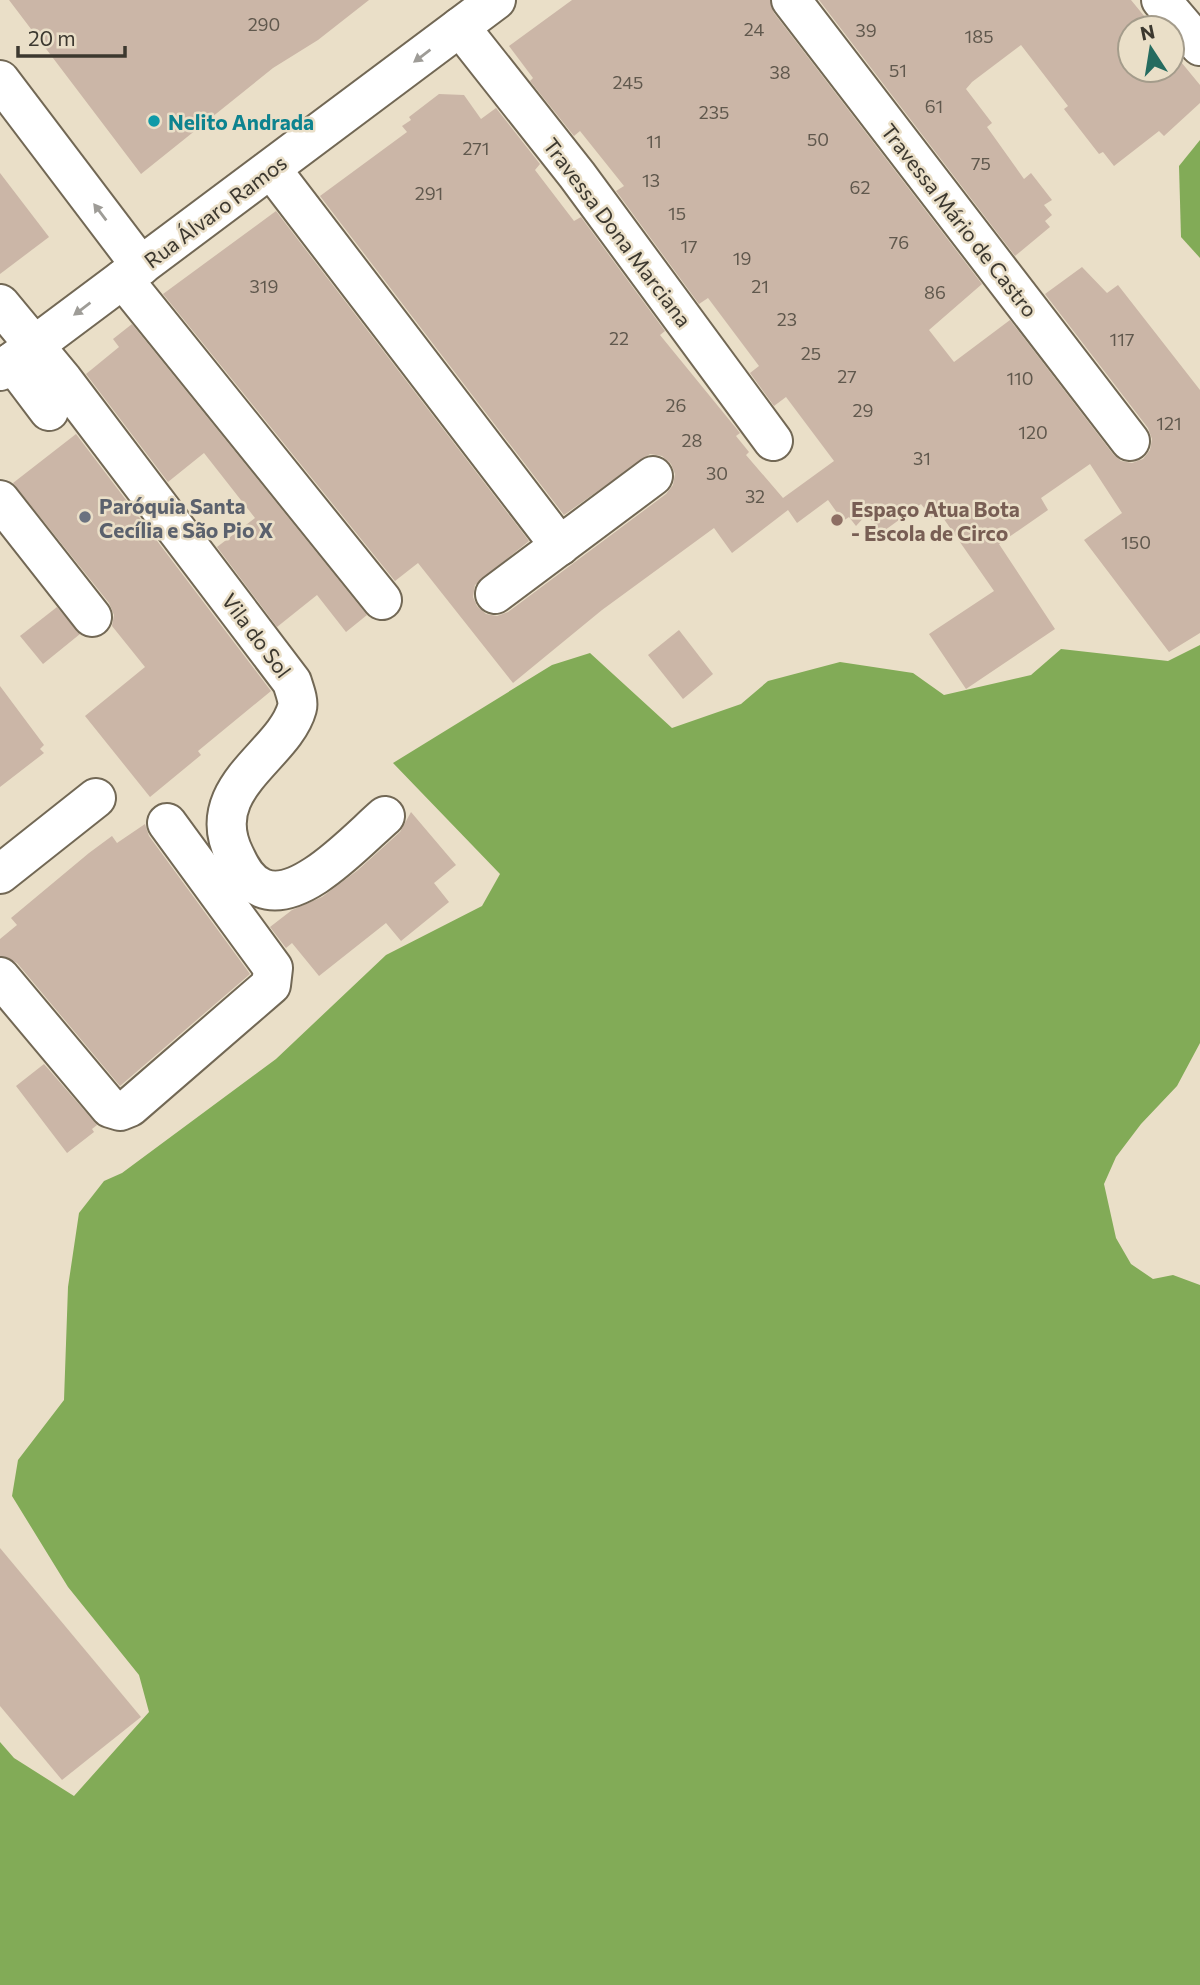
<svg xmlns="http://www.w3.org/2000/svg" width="1200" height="1985" font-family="Commissioner,sans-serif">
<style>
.forest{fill:#82ab57}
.building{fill:#cbb6a7}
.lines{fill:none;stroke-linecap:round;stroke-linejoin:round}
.minor-casing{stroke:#726855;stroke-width:42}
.minor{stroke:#fff;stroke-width:38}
.oneway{fill:#9e9c97}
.culture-dot{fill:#0f9aa8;stroke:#eadfc8;stroke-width:2.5}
.worship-dot{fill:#6b7280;stroke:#eadfc8;stroke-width:2.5}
.education-dot{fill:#8d6e63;stroke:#eadfc8;stroke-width:2.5}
.labels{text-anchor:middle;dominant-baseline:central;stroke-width:5;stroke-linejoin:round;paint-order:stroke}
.number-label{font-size:18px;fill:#60584d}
.culture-label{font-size:21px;font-weight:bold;fill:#0d838f;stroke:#eadfc8;text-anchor:start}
.street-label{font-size:21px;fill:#3c382f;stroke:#eadfc8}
.worship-label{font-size:21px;font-weight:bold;fill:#5b616d;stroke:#eadfc8;text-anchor:start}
.education-label{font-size:21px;font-weight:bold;fill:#785e54;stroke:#eadfc8;text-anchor:start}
</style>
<rect width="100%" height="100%" fill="#eadfc8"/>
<!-- forest -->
<g class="forest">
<path d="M 1200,140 L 1200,258 L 1181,237 L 1179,166 Z"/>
<path d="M 1200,645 L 1200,1043 L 1177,1086 L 1141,1124 L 1116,1157 L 1104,1184 L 1116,1238 L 1131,1264 L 1153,1279 L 1173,1275 L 1200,1285 L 1200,1985 L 0,1985 L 0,1742 L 14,1758 L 74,1796 L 149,1712 L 139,1675 L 68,1587 L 12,1496 L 18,1460 L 64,1400 L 68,1287 L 79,1213 L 104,1181 L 122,1173 L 276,1059 L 386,955 L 482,906 L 500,874 L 393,763 L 552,665 L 590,653 L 672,728 L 741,704 L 768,681 L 840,662 L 913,673 L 944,695 L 1031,675 L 1061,649 L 1168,661 Z"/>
</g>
<!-- building -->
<g class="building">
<path d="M 9,0 L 369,0 L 318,40 L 273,68 L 141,174 Z"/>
<path d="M 572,0 L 770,0 L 774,13 L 982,284 L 929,330 L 954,362 L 1010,320 L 1113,454 L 1121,461 L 1132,463 L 1143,459 L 1150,450 L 1152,439 L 1148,428 L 1045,294 L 1082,267 L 1107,293 L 1118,285 L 1200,390 L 1200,633 L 1169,652 L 1084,540 L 1122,513 L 1090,464 L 1041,498 L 1048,510 L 999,544 L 1055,629 L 966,689 L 929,634 L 994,591 L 939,512 L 932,518 L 921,504 L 881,533 L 867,514 L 856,526 L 849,517 L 843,521 L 828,500 L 797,523 L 788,510 L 732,553 L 714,528 L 602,610 L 513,683 L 418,563 L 395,581 L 163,294 L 276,211 L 529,541 L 475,585 L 473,597 L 477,606 L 486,614 L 497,616 L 508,612 L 666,494 L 673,485 L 675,474 L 671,464 L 662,456 L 650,454 L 564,515 L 320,196 L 407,132 L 402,126 L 411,120 L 409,117 L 439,94 L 464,95 L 481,119 L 496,108 L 540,164 L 535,170 L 574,221 L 581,217 L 665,331 L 660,335 L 740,433 L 736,436 L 749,452 L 746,455 L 783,498 L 834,461 L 786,397 L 774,406 L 750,373 L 759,366 L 708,298 L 699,304 L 616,191 L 624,186 L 580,131 L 574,136 L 530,81 L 533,78 L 509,46 Z"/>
<path d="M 819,0 L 1131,0 L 1154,28 L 1130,28 L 1130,70 L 1172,70 L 1172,51 L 1200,85 L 1200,103 L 1164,136 L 1159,131 L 1114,166 L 1103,152 L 1099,154 L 1064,109 L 1068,106 L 1021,45 L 972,82 L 966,89 L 992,123 L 987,127 L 1024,179 L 1031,173 L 1052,200 L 1044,205 L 1052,215 L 1045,221 L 1050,227 L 1015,256 Z"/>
<path d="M 0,173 L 49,237 L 0,274 Z"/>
<path d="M 132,324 L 367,615 L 346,632 L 317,595 L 277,627 L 217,547 L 255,518 L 204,453 L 168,482 L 86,374 L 119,347 L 113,339 Z"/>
<path d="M 76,434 L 271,691 L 198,751 L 201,755 L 150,797 L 85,716 L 145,667 L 112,626 L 114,615 L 109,603 L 13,483 Z"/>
<path d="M 57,607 L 80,634 L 43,664 L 20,636 Z"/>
<path d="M 679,630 L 713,674 L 683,699 L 648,655 Z"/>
<path d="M 0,686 L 44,745 L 40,749 L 44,753 L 0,787 Z"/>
<path d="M 411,812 L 456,865 L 434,883 L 449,902 L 401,941 L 386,923 L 319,976 L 292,943 L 286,948 L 270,927 L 292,910 L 322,897 L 358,870 L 400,832 Z"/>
<path d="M 145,824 L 149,836 L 250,974 L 120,1086 L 17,963 L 0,956 L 0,939 L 17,925 L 11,918 L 89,853 L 112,836 L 117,843 Z"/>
<path d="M 44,1064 L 97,1125 L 92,1129 L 94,1132 L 67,1153 L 16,1086 Z"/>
<path d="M 0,1548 L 141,1717 L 62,1780 L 0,1706 Z"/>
</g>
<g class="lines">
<defs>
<g id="minor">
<path d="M 791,0 L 1130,441"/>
<path d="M 1161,0 L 1200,46"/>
<path d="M 460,27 L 577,175 L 773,441"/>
<path d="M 0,80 L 141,266"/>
<path d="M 272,170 L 560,546"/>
<path d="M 123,279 L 382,600"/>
<path d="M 0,304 L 63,380 L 292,682 C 294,689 299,701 297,708 C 284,756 200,788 235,856 C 241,869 248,882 262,888 C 300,904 357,840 385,816"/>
<path d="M 12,362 L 49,411"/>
<path d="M 0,371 L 496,0"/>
<path d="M 0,500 L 92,617"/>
<path d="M 495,594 L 653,476"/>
<path d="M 0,874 L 96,798"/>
<path d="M 0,977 L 110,1108 L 120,1111 L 130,1107 L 271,985 L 273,968 L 167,823"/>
</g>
</defs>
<!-- minor casing -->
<use href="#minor" class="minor-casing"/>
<!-- minor -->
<use href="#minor" class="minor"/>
</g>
<!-- one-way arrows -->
<defs><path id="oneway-solid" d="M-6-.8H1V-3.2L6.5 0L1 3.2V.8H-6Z" transform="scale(1.75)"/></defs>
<g class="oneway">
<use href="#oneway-solid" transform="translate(422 56) rotate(143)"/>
<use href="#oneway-solid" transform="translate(100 212) rotate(-127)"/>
<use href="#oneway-solid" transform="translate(82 309) rotate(143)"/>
</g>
<!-- markers -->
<circle class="culture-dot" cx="154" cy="121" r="7"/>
<circle class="worship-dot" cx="85" cy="517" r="7"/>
<circle class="education-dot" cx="837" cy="520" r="7"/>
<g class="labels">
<!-- number labels -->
<g class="number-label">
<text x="264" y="24">290</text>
<text x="754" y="29">24</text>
<text x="866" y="30">39</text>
<text x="979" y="36">185</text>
<text x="898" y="70">51</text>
<text x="780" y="72">38</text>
<text x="628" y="82">245</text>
<text x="934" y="106">61</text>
<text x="714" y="112">235</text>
<text x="818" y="139">50</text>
<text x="654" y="141">11</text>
<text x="476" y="148">271</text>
<text x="981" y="163">75</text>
<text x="651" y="180">13</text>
<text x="860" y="187">62</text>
<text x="429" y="193">291</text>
<text x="677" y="213">15</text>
<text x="899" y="242">76</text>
<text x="689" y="246">17</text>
<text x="742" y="258">19</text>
<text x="264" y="286">319</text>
<text x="760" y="286">21</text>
<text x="935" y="292">86</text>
<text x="787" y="319">23</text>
<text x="619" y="338">22</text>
<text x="1122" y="339">117</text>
<text x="811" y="353">25</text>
<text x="847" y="376">27</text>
<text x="1020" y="378">110</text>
<text x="676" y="405">26</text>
<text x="863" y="410">29</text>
<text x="1169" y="423">121</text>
<text x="1033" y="432">120</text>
<text x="692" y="440">28</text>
<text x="922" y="458">31</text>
<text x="717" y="473">30</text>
<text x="755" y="496">32</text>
<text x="1136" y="542">150</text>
</g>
<!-- culture labels -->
<g class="culture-label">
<text x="168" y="121">Nelito Andrada</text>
</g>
<!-- street labels -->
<g class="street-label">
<text transform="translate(215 211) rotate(-37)">Rua Álvaro Ramos</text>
<text transform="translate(960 220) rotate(52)">Travessa Mário de Castro</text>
<text transform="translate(618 232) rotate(53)">Travessa Dona Marciana</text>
<text transform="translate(257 635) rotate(53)">Vila do Sol</text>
</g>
<!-- worship labels -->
<g class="worship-label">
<text x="99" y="505">Paróquia Santa<tspan x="99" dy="24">Cecília e São Pio X</tspan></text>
</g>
<!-- education labels -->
<g class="education-label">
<text x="851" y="508">Espaço Atua Bota<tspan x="851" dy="24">- Escola de Circo</tspan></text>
</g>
</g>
<!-- north arrow -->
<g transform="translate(1151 49) rotate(348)"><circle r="33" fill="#eadfc8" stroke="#a49c8b" stroke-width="2"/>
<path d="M0-5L12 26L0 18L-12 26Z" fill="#256b5f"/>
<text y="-10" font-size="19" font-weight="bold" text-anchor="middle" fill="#3c382f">N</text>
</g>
<!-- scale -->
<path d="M18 46v10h107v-10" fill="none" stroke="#3c382f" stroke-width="3.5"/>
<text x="28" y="46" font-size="21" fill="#3c382f" stroke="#eadfc8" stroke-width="5" paint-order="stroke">20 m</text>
</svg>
